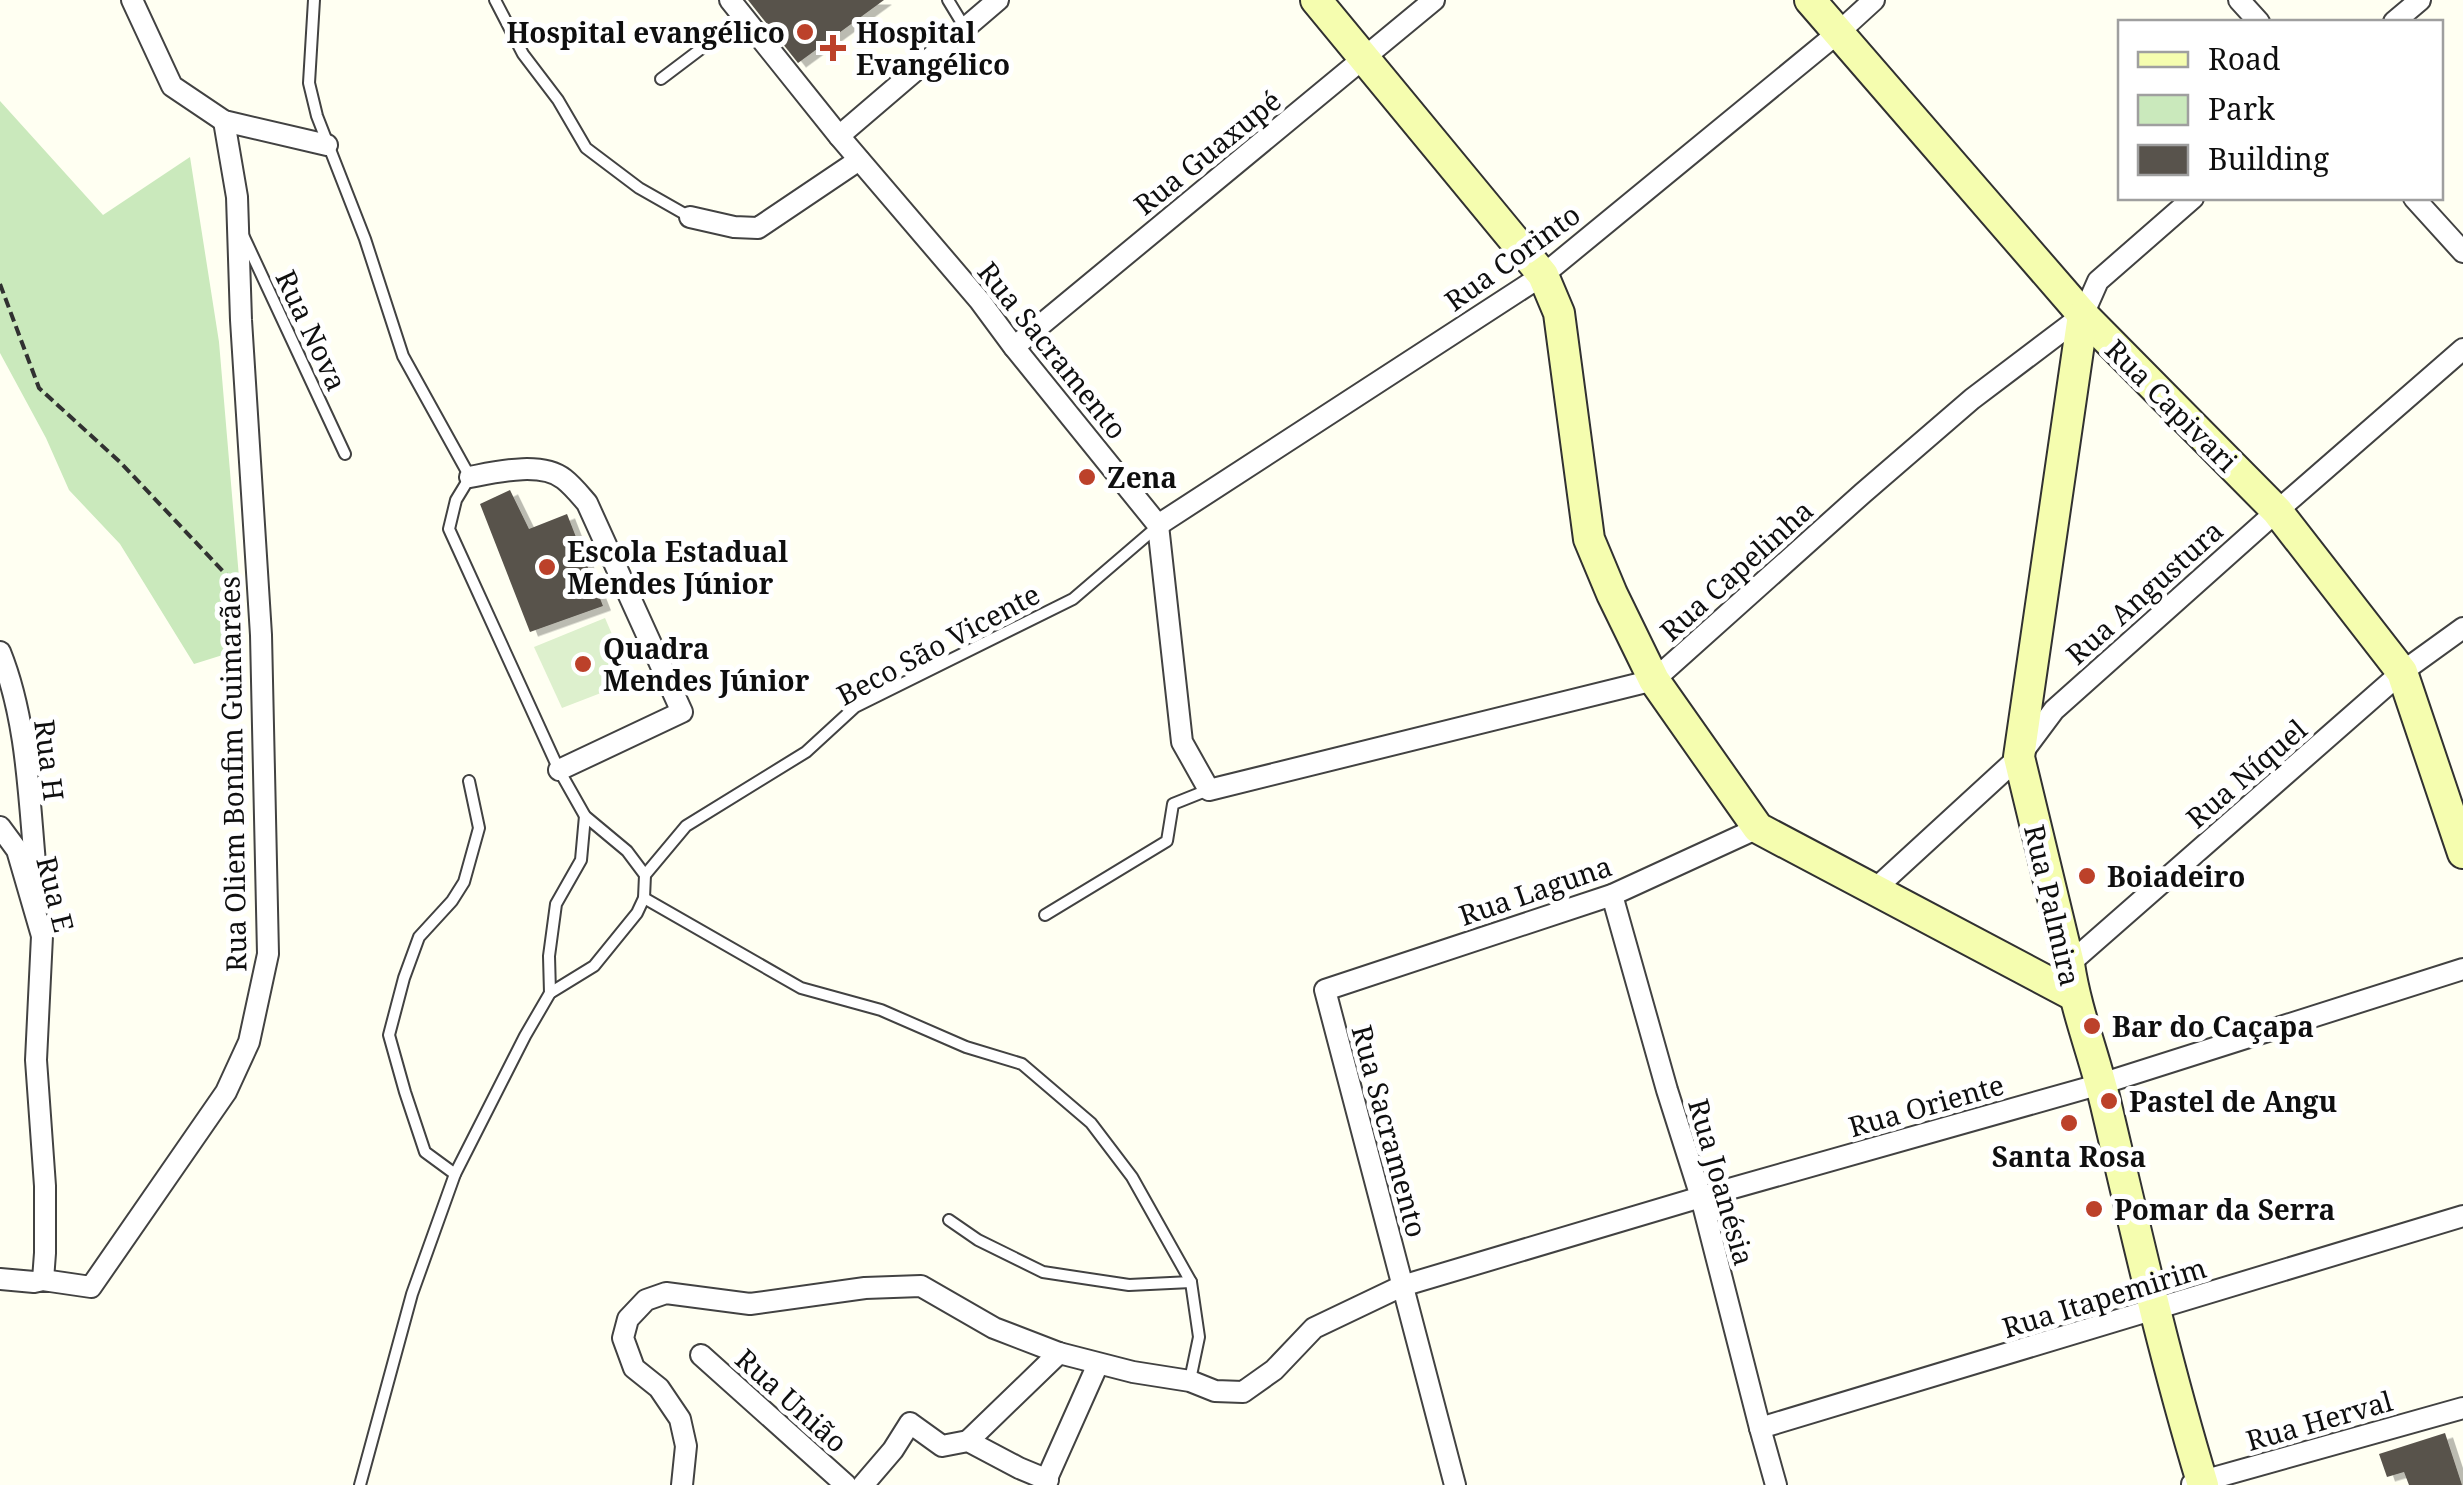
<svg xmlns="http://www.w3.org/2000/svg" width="2463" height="1485" font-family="'Noto Serif',serif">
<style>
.green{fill:#cae9bc}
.pitch{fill:#ddf0cd}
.building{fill:#58534c;filter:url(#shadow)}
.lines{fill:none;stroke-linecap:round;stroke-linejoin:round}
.lane-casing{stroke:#424242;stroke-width:14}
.street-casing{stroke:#424242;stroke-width:24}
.secondary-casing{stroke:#313131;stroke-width:34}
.path{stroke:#313131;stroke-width:4;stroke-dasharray:10 5;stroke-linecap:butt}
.lane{stroke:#fff;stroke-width:10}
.street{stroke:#fff;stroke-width:20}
.secondary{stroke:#f5fdaf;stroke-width:30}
.poi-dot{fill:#bc412a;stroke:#fff;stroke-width:4}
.labels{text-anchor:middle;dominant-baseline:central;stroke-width:10;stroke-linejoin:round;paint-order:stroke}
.poi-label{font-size:28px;font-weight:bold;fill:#0f0f0f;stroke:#fff;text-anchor:start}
.street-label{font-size:28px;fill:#0f0f0f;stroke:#fff}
</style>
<defs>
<filter id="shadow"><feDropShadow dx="8" dy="4.5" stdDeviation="0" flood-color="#0004"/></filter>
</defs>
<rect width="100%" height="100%" fill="#fffff2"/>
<!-- green -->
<path class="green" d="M 0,101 L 103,215 L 190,157 L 219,342 L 245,648 L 194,664 L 120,544 L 69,490 L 46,438 L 0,353 Z"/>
<!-- pitch -->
<path class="pitch" d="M 605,618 L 632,681 L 562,708 L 534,647 Z"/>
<!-- building -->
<g class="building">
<path d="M 748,0 L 884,0 L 798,63 Z"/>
<path d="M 510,490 L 529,529 L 567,514 L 603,606 L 530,632 L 480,504 Z"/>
<path d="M 2445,1433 L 2462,1485 L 2409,1485 L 2404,1472 L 2387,1477 L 2379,1454 Z"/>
</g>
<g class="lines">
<defs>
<g id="lane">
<path d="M 314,0 L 309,83 L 317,116 L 365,239 L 403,356 L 470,477 L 456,500 L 449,529 L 559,770 L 585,816 L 627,851 L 645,875 L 644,898 L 637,913 L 594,966 L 550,993 L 525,1036 L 455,1174 L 412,1294 L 360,1485"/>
<path d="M 495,0 L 523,54 L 558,100 L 586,148 L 639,188 L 690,217"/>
<path d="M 948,0 L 965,28"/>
<path d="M 661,79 L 743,17"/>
<path d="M 243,235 L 345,454"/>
<path d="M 645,875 L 686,826 L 806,752 L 855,707 L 1073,599 L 1158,526"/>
<path d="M 644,898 L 801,988 L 881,1010 L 966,1047 L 1022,1064 L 1091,1123 L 1132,1177 L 1191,1282 L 1199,1337 L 1190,1380"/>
<path d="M 1045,915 L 1167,841 L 1173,804 L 1208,790"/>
<path d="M 550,993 L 549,956 L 556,904 L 581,860 L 585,816"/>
<path d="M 455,1174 L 425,1152 L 405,1092 L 389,1035 L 404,978 L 419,937 L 452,901 L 464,882 L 479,828 L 469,781"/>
<path d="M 949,1220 L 978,1240 L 1043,1272 L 1129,1285 L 1191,1282"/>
</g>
<g id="street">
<path d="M 132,0 L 172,86 L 224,121 L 327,145"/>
<path d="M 730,0 L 839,136 L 980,301 L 1014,347 L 1158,525 L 1182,742 L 1209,790 L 1654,680 L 1863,493 L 1972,399 L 2083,315 L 2098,281 L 2193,198"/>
<path d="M 2239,0 L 2259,22"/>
<path d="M 2394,22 L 2420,0"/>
<path d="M 839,136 L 998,0"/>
<path d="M 2414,198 L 2463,252"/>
<path d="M 690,217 L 734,227 L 758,228 L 859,160"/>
<path d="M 1014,347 L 1434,0"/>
<path d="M 470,477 C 496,472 541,461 564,479 C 573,486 580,495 587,503 L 682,712 L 559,770"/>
<path d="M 1158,525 L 1543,275 L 1839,32 L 1874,0"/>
<path d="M 0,652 C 29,724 29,808 37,884"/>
<path d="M 0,827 L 17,850 L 42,936 L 36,1060 L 45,1186 L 45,1253 L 43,1280"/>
<path d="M 1875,889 L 2019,757 L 2054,710 L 2277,511 L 2463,349"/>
<path d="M 1612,895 L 1667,1090 L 1701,1197 L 1760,1428 L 1776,1485"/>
<path d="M 2069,964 L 2402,672 L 2463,628"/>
<path d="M 0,1279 L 34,1282 L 43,1280 L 91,1287 L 226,1092 L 249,1042 L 268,954 L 261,635 L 241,320 L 237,197 L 224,121"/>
<path d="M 701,1355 L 846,1485"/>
<path d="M 1760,1428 L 2463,1216"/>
<path d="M 968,1441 L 1059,1353"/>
<path d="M 2192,1484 L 2463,1408"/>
<path d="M 682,1485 L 686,1446 L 680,1419 L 659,1388 L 634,1368 L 623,1338 L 628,1319 L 646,1300 L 666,1293 L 750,1304 L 865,1288 L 921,1286 L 994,1328 L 1059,1353 L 1133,1372 L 1190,1381 L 1215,1391 L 1243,1392 L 1274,1370 L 1314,1328 L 1402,1286 L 1701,1197 L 2101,1084 L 2463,969"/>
<path d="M 863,1485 L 893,1450 L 910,1423 L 942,1446 L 968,1441 L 1019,1468 L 1048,1480"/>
<path d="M 1044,1485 L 1098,1364"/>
<path d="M 1455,1485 L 1325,990 L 1612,895 L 1758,828"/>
</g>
<g id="secondary">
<path d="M 1316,0 L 1543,275 L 1559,313 L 1589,539 L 1612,594 L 1654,680 L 1758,828 L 2073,995"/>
<path d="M 1810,0 L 2083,315 L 2277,511 L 2402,672 L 2463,853"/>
<path d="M 2083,315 L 2019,757 L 2069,964 C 2076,1012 2095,1057 2106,1105 C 2136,1232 2165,1360 2203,1485"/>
</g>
</defs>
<!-- lane casing -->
<use href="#lane" class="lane-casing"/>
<!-- street casing -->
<use href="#street" class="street-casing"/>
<!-- secondary casing -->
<use href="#secondary" class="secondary-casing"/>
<!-- path -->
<path class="path" d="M 0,284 L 39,388 L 121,463 L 236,585"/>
<!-- lane -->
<use href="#lane" class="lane"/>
<!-- street -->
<use href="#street" class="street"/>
<!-- secondary -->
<use href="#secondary" class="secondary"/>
</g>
<!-- markers -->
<g class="poi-dot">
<circle cx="805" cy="32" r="10"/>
<path d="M828 33h10v10h10v10h-10v10h-10v-10h-10v-10h10z"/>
<circle cx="1087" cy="477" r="10"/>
<circle cx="547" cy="567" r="10"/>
<circle cx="583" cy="664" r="10"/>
<circle cx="2087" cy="876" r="10"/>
<circle cx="2092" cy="1026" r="10"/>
<circle cx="2109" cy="1101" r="10"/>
<circle cx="2069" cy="1123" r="10"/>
<circle cx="2094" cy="1209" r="10"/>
</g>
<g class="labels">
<!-- poi labels -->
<g class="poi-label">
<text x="785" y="32" text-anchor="end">Hospital evangélico</text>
<text x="856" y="32">Hospital<tspan x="856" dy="32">Evangélico</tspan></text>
<text x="1107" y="477">Zena</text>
<text x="567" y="551">Escola Estadual<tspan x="567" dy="32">Mendes Júnior</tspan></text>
<text x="603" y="648">Quadra<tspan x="603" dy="32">Mendes Júnior</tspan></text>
<text x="2107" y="876">Boiadeiro</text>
<text x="2112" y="1026">Bar do Caçapa</text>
<text x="2129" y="1101">Pastel de Angu</text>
<text x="2069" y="1156" text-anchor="middle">Santa Rosa</text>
<text x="2114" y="1209">Pomar da Serra</text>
</g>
<!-- street labels -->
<g class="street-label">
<text transform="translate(1207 152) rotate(-39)">Rua Guaxupé</text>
<text transform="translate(1512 257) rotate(-36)">Rua Corinto</text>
<text transform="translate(312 330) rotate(65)">Rua Nova</text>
<text transform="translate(1053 350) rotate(51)">Rua Sacramento</text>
<text transform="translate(2172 405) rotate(45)">Rua Capivari</text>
<text transform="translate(1736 570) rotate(-42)">Rua Capelinha</text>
<text transform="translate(2144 592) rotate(-42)">Rua Angustura</text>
<text transform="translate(938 644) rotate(-28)">Beco São Vicente</text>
<text transform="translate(50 760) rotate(83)">Rua H</text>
<text transform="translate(2246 773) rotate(-41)">Rua Níquel</text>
<text transform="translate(232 774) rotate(-91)">Rua Oliem Bonfim Guimarães</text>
<text transform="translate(1535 890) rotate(-19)">Rua Laguna</text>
<text transform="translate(56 894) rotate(76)">Rua E</text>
<text transform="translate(2053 905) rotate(77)">Rua Palmira</text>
<text transform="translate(1926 1105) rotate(-16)">Rua Oriente</text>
<text transform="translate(1390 1131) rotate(75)">Rua Sacramento</text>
<text transform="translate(1722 1182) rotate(74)">Rua Joanésia</text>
<text transform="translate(2104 1297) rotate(-17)">Rua Itapemirim</text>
<text transform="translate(792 1400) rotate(42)">Rua União</text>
<text transform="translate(2319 1420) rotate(-16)">Rua Herval</text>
</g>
</g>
<!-- legend -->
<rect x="2118" y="20" width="325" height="180" fill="#ffffff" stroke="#9f9f9f" stroke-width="2.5"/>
<rect x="2138" y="52" width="50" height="15" fill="#f5fdaf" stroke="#9f9f9f" stroke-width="2.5"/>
<text x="2208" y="70" font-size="30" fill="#0f0f0f">Road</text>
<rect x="2138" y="95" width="50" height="30" fill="#cae9bc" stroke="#9f9f9f" stroke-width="2.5"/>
<text x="2208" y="120" font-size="30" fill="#0f0f0f">Park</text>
<rect x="2138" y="145" width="50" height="30" fill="#58534c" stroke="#9f9f9f" stroke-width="2.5"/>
<text x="2208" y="170" font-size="30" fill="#0f0f0f">Building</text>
</svg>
